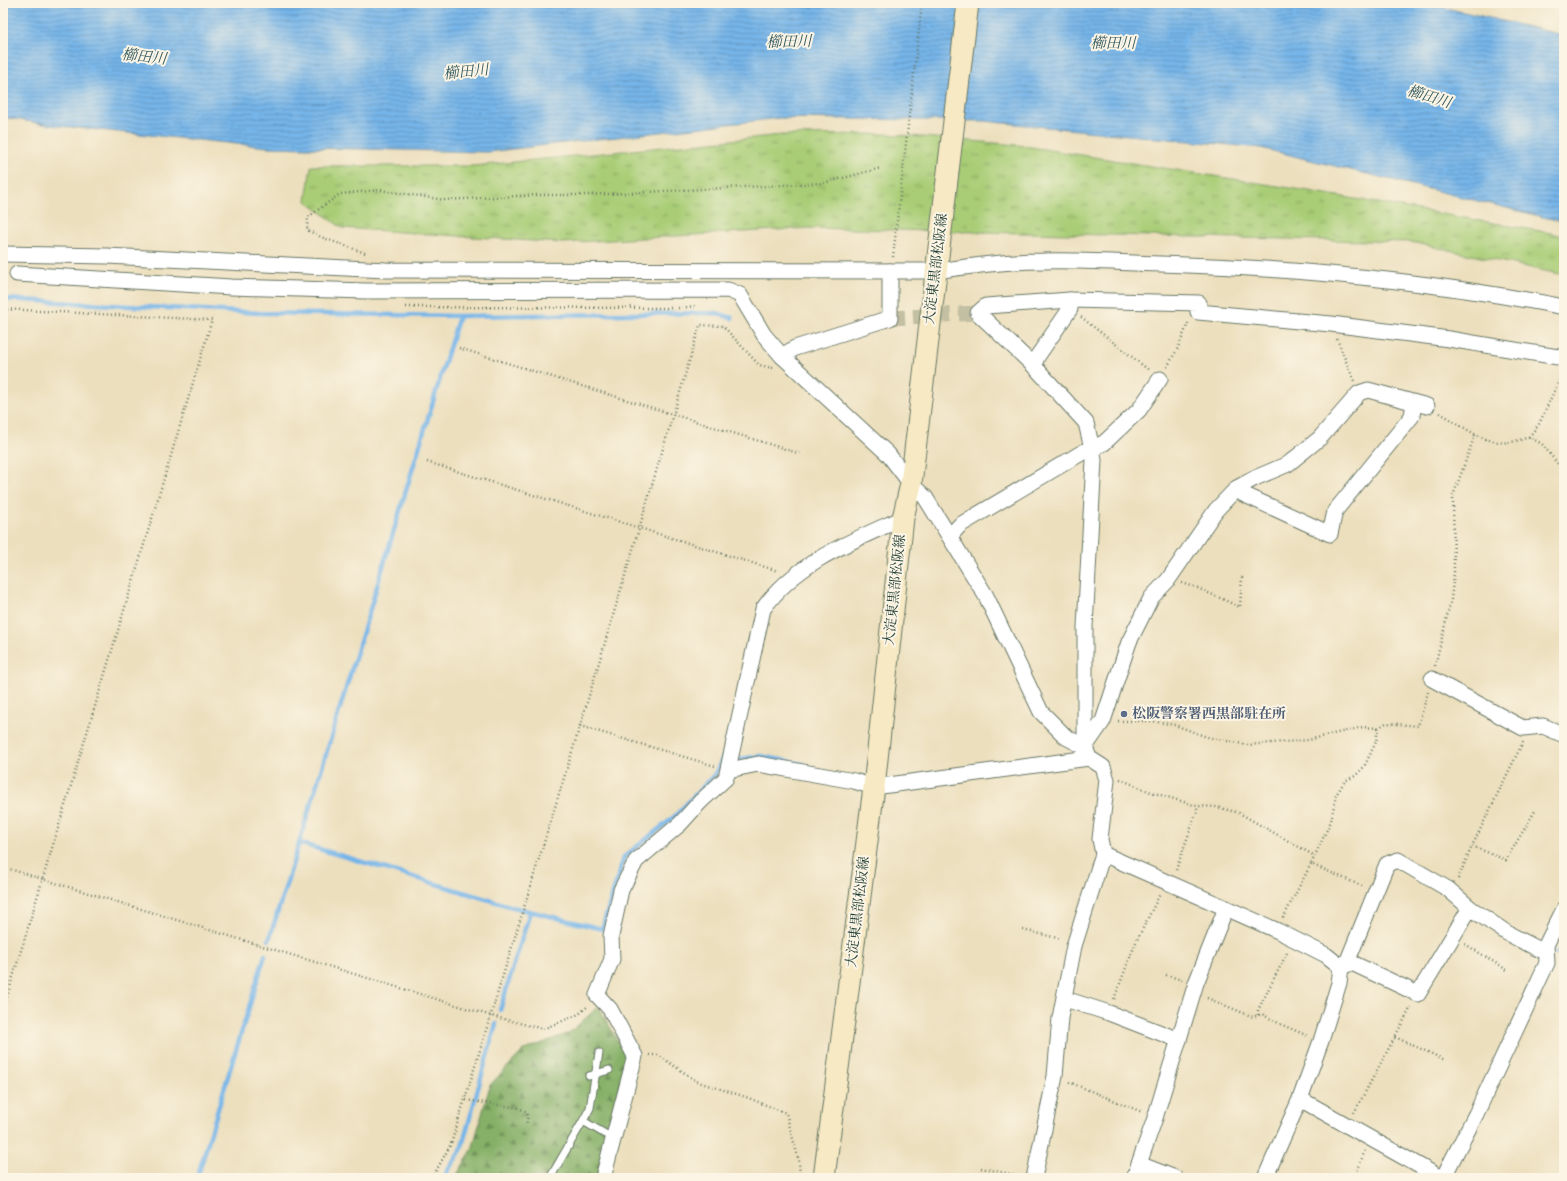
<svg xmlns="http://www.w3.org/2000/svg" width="1567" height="1181" font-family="'IM FELL DW Pica','Noto Serif JP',serif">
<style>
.grass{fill:url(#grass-tufts);stroke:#648555}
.forest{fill:url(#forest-firs);stroke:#52764e}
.water{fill:url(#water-rules);stroke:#4a798e}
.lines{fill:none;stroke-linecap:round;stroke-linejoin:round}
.stream{stroke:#76b5e9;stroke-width:4.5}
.minor-tunnel{stroke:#c3bfa2;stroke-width:15;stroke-dasharray:15 8;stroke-linecap:butt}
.service-casing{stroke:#677664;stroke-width:9}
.minor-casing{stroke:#677664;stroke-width:17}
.secondary-casing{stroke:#677664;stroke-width:23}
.path{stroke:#677664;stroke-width:2.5;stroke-dasharray:1 3;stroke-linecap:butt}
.service{stroke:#fff;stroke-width:7}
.minor{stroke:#fff;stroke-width:15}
.secondary{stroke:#f6e9c3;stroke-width:21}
.service-dot{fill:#5c6f8a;stroke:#fcf5e5;stroke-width:1.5}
.labels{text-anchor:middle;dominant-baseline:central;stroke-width:4;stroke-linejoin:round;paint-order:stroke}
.street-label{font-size:14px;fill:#1f3d34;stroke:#fcf5e5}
.service-label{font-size:14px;font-weight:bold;fill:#4e5e75;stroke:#fcf5e5;text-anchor:start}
.water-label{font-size:15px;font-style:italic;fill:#355b61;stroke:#fcf5e5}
</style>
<defs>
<pattern id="grass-tufts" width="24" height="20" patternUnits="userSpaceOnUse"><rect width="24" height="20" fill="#a9cd76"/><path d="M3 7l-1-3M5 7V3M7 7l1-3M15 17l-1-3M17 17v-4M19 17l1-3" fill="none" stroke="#89a862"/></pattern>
<pattern id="forest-firs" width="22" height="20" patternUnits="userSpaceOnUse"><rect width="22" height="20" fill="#86b067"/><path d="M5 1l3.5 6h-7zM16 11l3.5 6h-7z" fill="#6d9056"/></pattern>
<pattern id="water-rules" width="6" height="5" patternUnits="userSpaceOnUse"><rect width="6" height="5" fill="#76b5e9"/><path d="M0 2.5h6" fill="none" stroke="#6094be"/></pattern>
</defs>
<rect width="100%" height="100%" fill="#fcf5e5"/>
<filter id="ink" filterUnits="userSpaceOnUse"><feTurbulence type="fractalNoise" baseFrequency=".025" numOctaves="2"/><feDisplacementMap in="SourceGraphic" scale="8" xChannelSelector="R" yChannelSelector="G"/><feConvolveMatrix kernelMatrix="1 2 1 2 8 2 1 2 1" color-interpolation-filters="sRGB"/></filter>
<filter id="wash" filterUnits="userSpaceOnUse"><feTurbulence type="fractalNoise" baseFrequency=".012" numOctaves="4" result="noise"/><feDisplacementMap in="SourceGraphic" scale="16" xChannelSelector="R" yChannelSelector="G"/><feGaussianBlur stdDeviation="0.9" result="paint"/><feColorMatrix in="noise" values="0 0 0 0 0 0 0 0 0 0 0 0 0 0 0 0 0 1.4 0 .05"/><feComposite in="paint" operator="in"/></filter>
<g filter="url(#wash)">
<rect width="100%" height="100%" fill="#ecdfbd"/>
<!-- grass -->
<path class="grass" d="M 887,134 L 1018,145 L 1309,191 L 1551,233 L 1564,236 L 1564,275 L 1411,242 L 808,228 L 562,243 L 342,228 L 306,201 L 311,166 L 474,166 L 782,135 Z"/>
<!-- forest -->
<path class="forest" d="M 598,1007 L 627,1056 L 597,1178 L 455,1178 L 472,1150 L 490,1085 L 524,1050 L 569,1033 Z"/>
<!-- water -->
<path class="water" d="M 3,3 L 1424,3 L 1564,35 L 1564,222 L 1261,148 L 984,121 L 780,118 L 487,152 L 268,147 L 49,125 L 3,117 Z"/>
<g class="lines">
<!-- stream -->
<g class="stream">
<path d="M 3,299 L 259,313 L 459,316 L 717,313 L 732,318"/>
<path d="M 459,316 L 299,843 L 513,907 L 602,929 L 624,857 L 674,817 L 715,774 L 723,757 L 725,757"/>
<path d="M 739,759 L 760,756 L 803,764"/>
<path d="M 269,940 L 299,843"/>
<path d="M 1556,953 L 1564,959"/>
<path d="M 500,1010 L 530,912"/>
<path d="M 1438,1174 L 1450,1149"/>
<path d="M 197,1178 L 265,955"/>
<path d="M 443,1178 L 461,1150 L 496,1024"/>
</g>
</g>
</g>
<g filter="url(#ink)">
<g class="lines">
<!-- minor-tunnel -->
<path class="minor-tunnel" d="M 890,318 L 978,313"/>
<defs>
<g id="service">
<path d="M 589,1076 L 609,1070"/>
<path d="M 583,1121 L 590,1108 L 599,1053"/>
<path d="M 550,1178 L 583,1121 L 612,1138"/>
</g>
<g id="minor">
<path d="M 3,254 L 107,256 L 386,270 L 936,271 C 971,266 1007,261 1043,261 C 1082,260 1122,263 1161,264 C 1295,268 1432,281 1564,307"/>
<path d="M 17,274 L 231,287 L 366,291 L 728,290 L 740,295 L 764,335 L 782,356 L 888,454 L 911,484 L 925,497 L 986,596 L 1041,712 L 1066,737 L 1085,747"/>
<path d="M 782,356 L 795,348 L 890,318 L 890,271"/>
<path d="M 1034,366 L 1037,357 L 1070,309 L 1070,300"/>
<path d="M 1237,488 L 1243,494 L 1330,534 L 1335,511 L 1412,416 L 1414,403"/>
<path d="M 950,536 L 960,525 L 1083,452 L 1104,443 L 1139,410 L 1160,379"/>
<path d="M 1432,679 L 1523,728 L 1543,726 L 1564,735"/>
<path d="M 1085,747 L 1103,721 L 1129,642 L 1151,598 L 1168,580 L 1216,510 L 1237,488 L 1255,478 L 1288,464 L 1320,438 L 1359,393 L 1368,390 L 1427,406"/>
<path d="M 729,770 L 758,764 L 854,781 L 874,787 L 1089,758"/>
<path d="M 1103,854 L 1278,931 L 1326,955 L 1341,967"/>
<path d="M 1341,967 L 1352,963 L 1418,994 L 1470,908"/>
<path d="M 1065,999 L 1109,1013 L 1179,1040"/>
<path d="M 1300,1099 L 1441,1178"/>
<path d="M 1139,1164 L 1175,1178"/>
<path d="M 603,1178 L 635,1056 L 610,1009 L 597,995 L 612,959 L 611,936 L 621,890 L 636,861 L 680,824 L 700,802 L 726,778 L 763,609 C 796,562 852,541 903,518"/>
<path d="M 1034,1178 L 1055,1076 L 1060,1018 L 1074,946 L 1103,854 L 1100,839 L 1107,780 L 1103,767 L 1089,758 L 1085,747 L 1085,627 L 1094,460 L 1092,448 L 1086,423 L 1034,366 L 978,313 L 986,306 L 1070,300 L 1199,303 L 1198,312 L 1331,324 L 1449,339 L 1564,358"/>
<path d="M 1134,1178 L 1155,1118 L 1196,983 L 1226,908"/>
<path d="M 1265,1178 L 1300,1099 L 1321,1041 L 1339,983 L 1341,967 L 1348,960 L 1387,864 L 1398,860 L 1448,889 L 1470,908 L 1507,933 L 1546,953"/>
<path d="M 1443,1178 L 1476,1114 L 1547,963 L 1546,945 L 1564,909"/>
</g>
<path id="secondary" d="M 824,1178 L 874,787 L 903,518 L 911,484 L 968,3"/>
</defs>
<!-- service casing -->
<use href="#service" class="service-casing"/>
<!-- minor casing -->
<use href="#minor" class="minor-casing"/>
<!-- secondary casing -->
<use href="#secondary" class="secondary-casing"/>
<!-- path -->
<g class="path">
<path d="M 365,253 L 321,237 L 307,230 L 308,217 L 340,194 L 380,190 L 445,200 L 536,195 L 587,195 L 824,183 L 881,168"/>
<path d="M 893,257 L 922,3"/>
<path d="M 406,307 L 680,308 L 695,306"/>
<path d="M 3,309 L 212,320 L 3,1010"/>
<path d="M 1081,317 L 1150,371"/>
<path d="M 1337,339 L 1354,381"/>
<path d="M 459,348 L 801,454"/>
<path d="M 1167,367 L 1177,350 L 1189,321"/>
<path d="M 1440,413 C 1461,424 1484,446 1511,442 C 1517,441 1523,439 1529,437 L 1542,444 L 1564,472"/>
<path d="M 1529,437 L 1539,424 L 1558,383 L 1564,377"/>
<path d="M 427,462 L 778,571"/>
<path d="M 1182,583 L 1195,587 L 1240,607 L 1242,576"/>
<path d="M 1435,666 L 1451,600 L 1454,572 L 1453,496 L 1475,435"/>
<path d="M 1118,721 L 1152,721 L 1175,725 L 1207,737 L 1248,745 L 1308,740 L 1363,727 L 1378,728"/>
<path d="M 580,726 L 700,325 L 723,326 L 759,365 L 773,368"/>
<path d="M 1523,742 L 1472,846 L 1506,860 L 1535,811"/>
<path d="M 1120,779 L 1148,791 L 1197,806 L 1217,807 L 1239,813 L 1315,856"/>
<path d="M 3,867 L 492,1016 L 543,1029 L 579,1014 L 588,1006"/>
<path d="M 1176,870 L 1197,811 L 1197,806"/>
<path d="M 1458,879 L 1472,846"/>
<path d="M 1362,886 L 1311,864 L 1331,821 L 1336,795 L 1345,781 L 1355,776 L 1364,767 L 1376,742 L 1378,728 L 1386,723 L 1418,726 L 1428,692"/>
<path d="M 1283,918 L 1311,864"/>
<path d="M 1023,930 L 1062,939"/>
<path d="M 1465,944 L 1507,970"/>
<path d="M 1166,975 L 1182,980"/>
<path d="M 1207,998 L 1253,1017 L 1262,1014 L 1280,1024 L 1308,1036"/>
<path d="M 1114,999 L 1136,942 L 1160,894"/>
<path d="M 1258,1015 L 1258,1010 L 1288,951"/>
<path d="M 1395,1037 L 1445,1060"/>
<path d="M 649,1055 L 658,1055 L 698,1082 L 746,1097 L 786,1113 L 799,1161 L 800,1178"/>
<path d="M 1069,1082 L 1142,1112"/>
<path d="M 466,1100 L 519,1108 L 525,1111 L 528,1116 L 526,1125"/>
<path d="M 1354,1113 L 1411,1007"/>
<path d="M 981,1168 L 1011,1174 L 1018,1178"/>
<path d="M 432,1178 L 451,1144 L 580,726 L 715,766"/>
<path d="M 1355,1178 L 1365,1150"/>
</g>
<!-- service -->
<use href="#service" class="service"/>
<!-- minor -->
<use href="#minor" class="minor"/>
<!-- secondary -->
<use href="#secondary" class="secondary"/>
</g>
</g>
<!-- markers -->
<circle class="service-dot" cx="1124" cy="714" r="4"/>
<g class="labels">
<!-- street labels -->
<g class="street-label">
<text transform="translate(936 269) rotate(-83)">大淀東黒部松阪線</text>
<text transform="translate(895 590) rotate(-84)">大淀東黒部松阪線</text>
<text transform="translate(858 912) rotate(-83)">大淀東黒部松阪線</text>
</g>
<!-- service labels -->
<g class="service-label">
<text x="1132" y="714">松阪警察署西黒部駐在所</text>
</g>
<!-- water labels -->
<g class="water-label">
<text transform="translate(789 42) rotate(-1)">櫛田川</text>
<text x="1113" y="43">櫛田川</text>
<text transform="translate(144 57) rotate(6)">櫛田川</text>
<text transform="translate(466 72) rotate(-6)">櫛田川</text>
<text transform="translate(1429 97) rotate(17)">櫛田川</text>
</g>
</g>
<!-- margin -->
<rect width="1567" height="1181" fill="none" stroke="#fcf5e5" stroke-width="16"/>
</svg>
